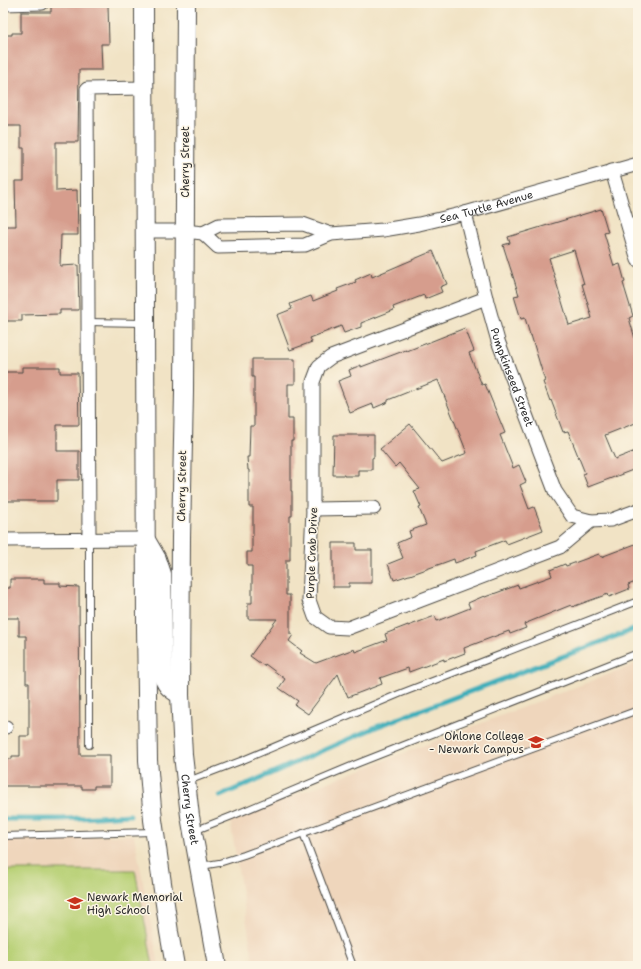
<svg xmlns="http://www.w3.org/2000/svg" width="641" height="969" font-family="'Shantell Sans',sans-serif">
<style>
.built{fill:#efd6bc}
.grass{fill:#b7d075;stroke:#717e50}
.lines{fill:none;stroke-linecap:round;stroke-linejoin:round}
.stream{stroke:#3eaeba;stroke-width:5}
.building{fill:#d69d8d;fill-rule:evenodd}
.lane-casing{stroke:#494742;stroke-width:8}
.street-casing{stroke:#494742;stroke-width:15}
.secondary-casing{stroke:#494742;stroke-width:20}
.lane{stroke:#fff;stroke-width:6}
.street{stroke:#fff;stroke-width:13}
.secondary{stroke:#fff;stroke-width:18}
.labels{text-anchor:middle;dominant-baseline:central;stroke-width:3;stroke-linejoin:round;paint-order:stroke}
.street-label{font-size:11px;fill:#2b2b2b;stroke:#fcf5e5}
.poi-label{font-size:11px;fill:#2b2b2b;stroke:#fcf5e5;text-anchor:end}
</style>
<rect width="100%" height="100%" fill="#fcf5e5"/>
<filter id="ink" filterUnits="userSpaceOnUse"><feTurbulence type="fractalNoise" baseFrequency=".025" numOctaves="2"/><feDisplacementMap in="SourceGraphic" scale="8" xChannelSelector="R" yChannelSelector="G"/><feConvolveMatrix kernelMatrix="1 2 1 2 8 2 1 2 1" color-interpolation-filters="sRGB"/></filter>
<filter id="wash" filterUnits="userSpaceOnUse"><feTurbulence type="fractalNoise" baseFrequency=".012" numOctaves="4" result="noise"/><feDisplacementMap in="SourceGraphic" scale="16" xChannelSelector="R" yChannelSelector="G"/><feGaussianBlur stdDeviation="0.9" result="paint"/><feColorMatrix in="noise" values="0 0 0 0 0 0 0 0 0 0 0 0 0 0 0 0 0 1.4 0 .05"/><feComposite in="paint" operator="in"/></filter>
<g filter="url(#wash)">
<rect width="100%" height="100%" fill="#f1e3c5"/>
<!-- built -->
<g class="built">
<path d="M 638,663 L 638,966 L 254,966 L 230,820 Z"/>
<path d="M 134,835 L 159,966 L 3,966 L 3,839 Z"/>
</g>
<!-- grass -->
<path class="grass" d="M 3,870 L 135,870 L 153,966 L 3,966 Z"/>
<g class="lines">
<!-- stream -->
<g class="stream">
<path d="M 220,796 L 376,727 L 638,628"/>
<path d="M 3,819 L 62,819 L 130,815"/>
</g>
</g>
<g id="blocks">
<!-- building -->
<g class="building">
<path d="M 51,3 L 81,4 L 81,6 L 108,5 L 109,44 L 101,44 L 102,70 L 79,70 L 78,142 L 56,142 L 56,191 L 77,190 L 78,235 L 61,235 L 60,266 L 78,265 L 79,310 L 60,310 L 60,314 L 22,315 L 22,321 L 3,321 L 3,226 L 16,226 L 15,181 L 24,181 L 24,148 L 21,148 L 21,126 L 3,126 L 3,35 L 12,35 L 12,33 L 21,33 L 21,12 L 51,12 Z"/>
<path d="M 601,209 L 608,232 L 604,233 L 614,266 L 620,264 L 625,282 L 623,283 L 633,316 L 629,318 L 638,349 L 638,422 L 605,435 L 615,459 L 638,450 L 638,468 L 588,487 L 583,474 L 585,473 L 568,431 L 563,432 L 551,400 L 550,401 L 543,382 L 545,381 L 531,335 L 530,335 L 525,318 L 521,319 L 514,296 L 519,295 L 503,245 L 510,243 L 508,237 ZM 574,250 L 584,284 L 582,284 L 592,318 L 569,325 L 549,258 Z"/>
<path d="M 433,251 L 447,284 L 440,287 L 442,292 L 425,299 L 424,295 L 393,307 L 394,310 L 361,323 L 361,327 L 344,333 L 341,326 L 310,338 L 312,342 L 290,350 L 277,315 L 292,309 L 290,304 L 311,296 L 313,301 L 338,291 L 337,289 L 356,282 L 355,280 L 371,273 L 372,277 Z"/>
<path d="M 465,328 L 474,351 L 469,353 L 482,385 L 485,384 L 505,433 L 500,435 L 513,468 L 519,465 L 526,482 L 520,485 L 529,509 L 534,507 L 543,530 L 507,544 L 505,540 L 476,551 L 477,555 L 455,563 L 454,559 L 410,575 L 409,575 L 394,580 L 388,564 L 403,558 L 397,543 L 411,537 L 409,531 L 426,525 L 419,508 L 421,507 L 414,491 L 420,489 L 399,463 L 395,467 L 380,449 L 410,424 L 442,463 L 467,453 L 438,380 L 388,400 L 388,402 L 374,408 L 373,404 L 350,413 L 338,381 L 351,376 L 349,370 L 361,365 L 361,367 L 406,350 L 407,351 Z"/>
<path d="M 252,359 L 295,359 L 295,384 L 288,384 L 288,419 L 293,419 L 293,441 L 291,441 L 291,491 L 292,491 L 292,516 L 290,516 L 290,560 L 286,560 L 286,595 L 290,595 L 290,634 L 293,635 L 289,641 L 302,651 L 300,653 L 316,663 L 354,649 L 355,652 L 387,640 L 385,634 L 408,625 L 408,626 L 435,616 L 437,621 L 470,608 L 468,603 L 484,596 L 485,597 L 518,585 L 519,588 L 552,576 L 550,570 L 565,564 L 566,566 L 599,554 L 601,557 L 638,543 L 638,581 L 628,585 L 629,589 L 609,597 L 608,594 L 572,607 L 571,605 L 524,624 L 526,628 L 510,634 L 509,631 L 464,648 L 465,653 L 444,661 L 444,659 L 409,672 L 408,668 L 380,678 L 382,684 L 348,697 L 346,692 L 345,692 L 338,674 L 308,714 L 295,705 L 298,701 L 279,688 L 285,679 L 265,664 L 264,666 L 250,656 L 277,619 L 248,619 L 248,603 L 252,603 L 252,566 L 247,566 L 247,552 L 252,552 L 252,536 L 253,536 L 253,507 L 249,507 L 249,470 L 248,470 L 247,457 L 249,457 L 250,426 L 254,426 L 254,377 L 252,377 Z"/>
<path d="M 22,367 L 60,367 L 60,373 L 78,373 L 79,425 L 57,425 L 57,451 L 79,451 L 79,480 L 57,480 L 57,501 L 3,501 L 3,372 L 22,372 Z"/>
<path d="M 334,435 L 374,435 L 374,457 L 372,458 L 372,470 L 358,470 L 358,476 L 344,476 L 344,475 L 333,475 Z"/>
<path d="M 333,543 L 356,543 L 356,550 L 372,550 L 372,583 L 349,583 L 349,587 L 333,587 Z"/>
<path d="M 10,579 L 44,579 L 44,583 L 60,583 L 60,586 L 79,587 L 80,755 L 110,755 L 110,786 L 94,786 L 94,789 L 82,789 L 82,786 L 3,786 L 3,759 L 12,759 L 12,756 L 20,756 L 20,736 L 29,736 L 29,683 L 26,683 L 26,636 L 19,636 L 19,618 L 3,618 L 3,588 L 10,588 Z"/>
</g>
</g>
</g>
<g filter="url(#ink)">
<use href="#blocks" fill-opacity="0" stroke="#494742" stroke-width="1"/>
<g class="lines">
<defs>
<g id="lane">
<path d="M 88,322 L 143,323"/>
<path d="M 89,745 L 89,540"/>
<path d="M 188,781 L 243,760 L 399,694 L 638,601"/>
<path d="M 194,831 L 232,816 L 356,764 L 638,653"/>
<path d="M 303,833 L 353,966"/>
<path d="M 3,836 L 153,832"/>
<path d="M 201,866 L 219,863 L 244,855 L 638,710"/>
</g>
<g id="street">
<path d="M 3,4 L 42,3"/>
<path d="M 612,171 L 638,260"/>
<path id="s1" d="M 465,213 L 486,298 L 498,341 L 555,491 L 572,516 L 591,521 L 611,520 L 638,510"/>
<path d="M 145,231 L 184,231 L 203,233 L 219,225 L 303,224 L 331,234"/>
<path id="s2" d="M 203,233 L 218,247 L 305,245 L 331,234 L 383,230 L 419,224 L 465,213 L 638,164"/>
<path d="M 486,298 L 331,357 L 319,366 L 313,382 L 313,509 L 309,600 L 315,617 L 329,627 L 348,628 L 560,547 L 591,521"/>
<path d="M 313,509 L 374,508"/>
<path d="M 3,540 L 145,539"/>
<path d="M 89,540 L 87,89 L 144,88"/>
<path d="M 3,727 L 6,727"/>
</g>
<g id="secondary">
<path d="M 144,3 L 146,628 L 148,760 L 153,820 L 169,932 L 175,966"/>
<path id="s3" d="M 186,3 L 184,392 L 181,538 L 180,695 L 183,755 L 190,816 L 217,966"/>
<path d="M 146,540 L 157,559 L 162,574 L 163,677 C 167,687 170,689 180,695"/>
</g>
</defs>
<!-- lane casing -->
<use href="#lane" class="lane-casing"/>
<!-- street casing -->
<use href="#street" class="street-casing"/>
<!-- secondary casing -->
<use href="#secondary" class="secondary-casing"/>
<!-- lane -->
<use href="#lane" class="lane"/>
<!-- street -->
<use href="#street" class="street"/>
<!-- secondary -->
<use href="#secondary" class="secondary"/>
</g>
</g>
<!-- icons -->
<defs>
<symbol id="university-bare" viewBox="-9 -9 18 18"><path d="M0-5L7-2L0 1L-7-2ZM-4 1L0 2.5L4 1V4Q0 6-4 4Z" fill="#c8321e" stroke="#fcf5e5" stroke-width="2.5" paint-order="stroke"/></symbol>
<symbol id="school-bare" viewBox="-9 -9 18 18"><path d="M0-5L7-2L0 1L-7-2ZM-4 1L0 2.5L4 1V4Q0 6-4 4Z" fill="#c8321e" stroke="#fcf5e5" stroke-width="2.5" paint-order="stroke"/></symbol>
</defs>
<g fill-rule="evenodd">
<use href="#university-bare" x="525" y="731" width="22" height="22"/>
<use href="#school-bare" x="64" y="892" width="22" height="22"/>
</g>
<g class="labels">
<!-- street labels -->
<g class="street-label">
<text transform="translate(185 162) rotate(-90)">Cherry Street</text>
<text stroke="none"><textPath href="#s2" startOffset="294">Sea Turtle Avenue</textPath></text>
<text stroke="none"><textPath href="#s1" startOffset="171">Pumpkinseed Street</textPath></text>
<text transform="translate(182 486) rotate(-89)">Cherry Street</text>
<text transform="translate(312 553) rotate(-88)">Purple Crab Drive</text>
<text stroke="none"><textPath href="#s3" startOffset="807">Cherry Street</textPath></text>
</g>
<!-- poi labels -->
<g class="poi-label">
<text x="524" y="736">Ohlone College<tspan x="524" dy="13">- Newark Campus</tspan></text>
<text x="87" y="897" text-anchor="start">Newark Memorial<tspan x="87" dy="13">High School</tspan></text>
</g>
</g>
<!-- margin -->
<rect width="641" height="969" fill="none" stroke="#fcf5e5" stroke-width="16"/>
</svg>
